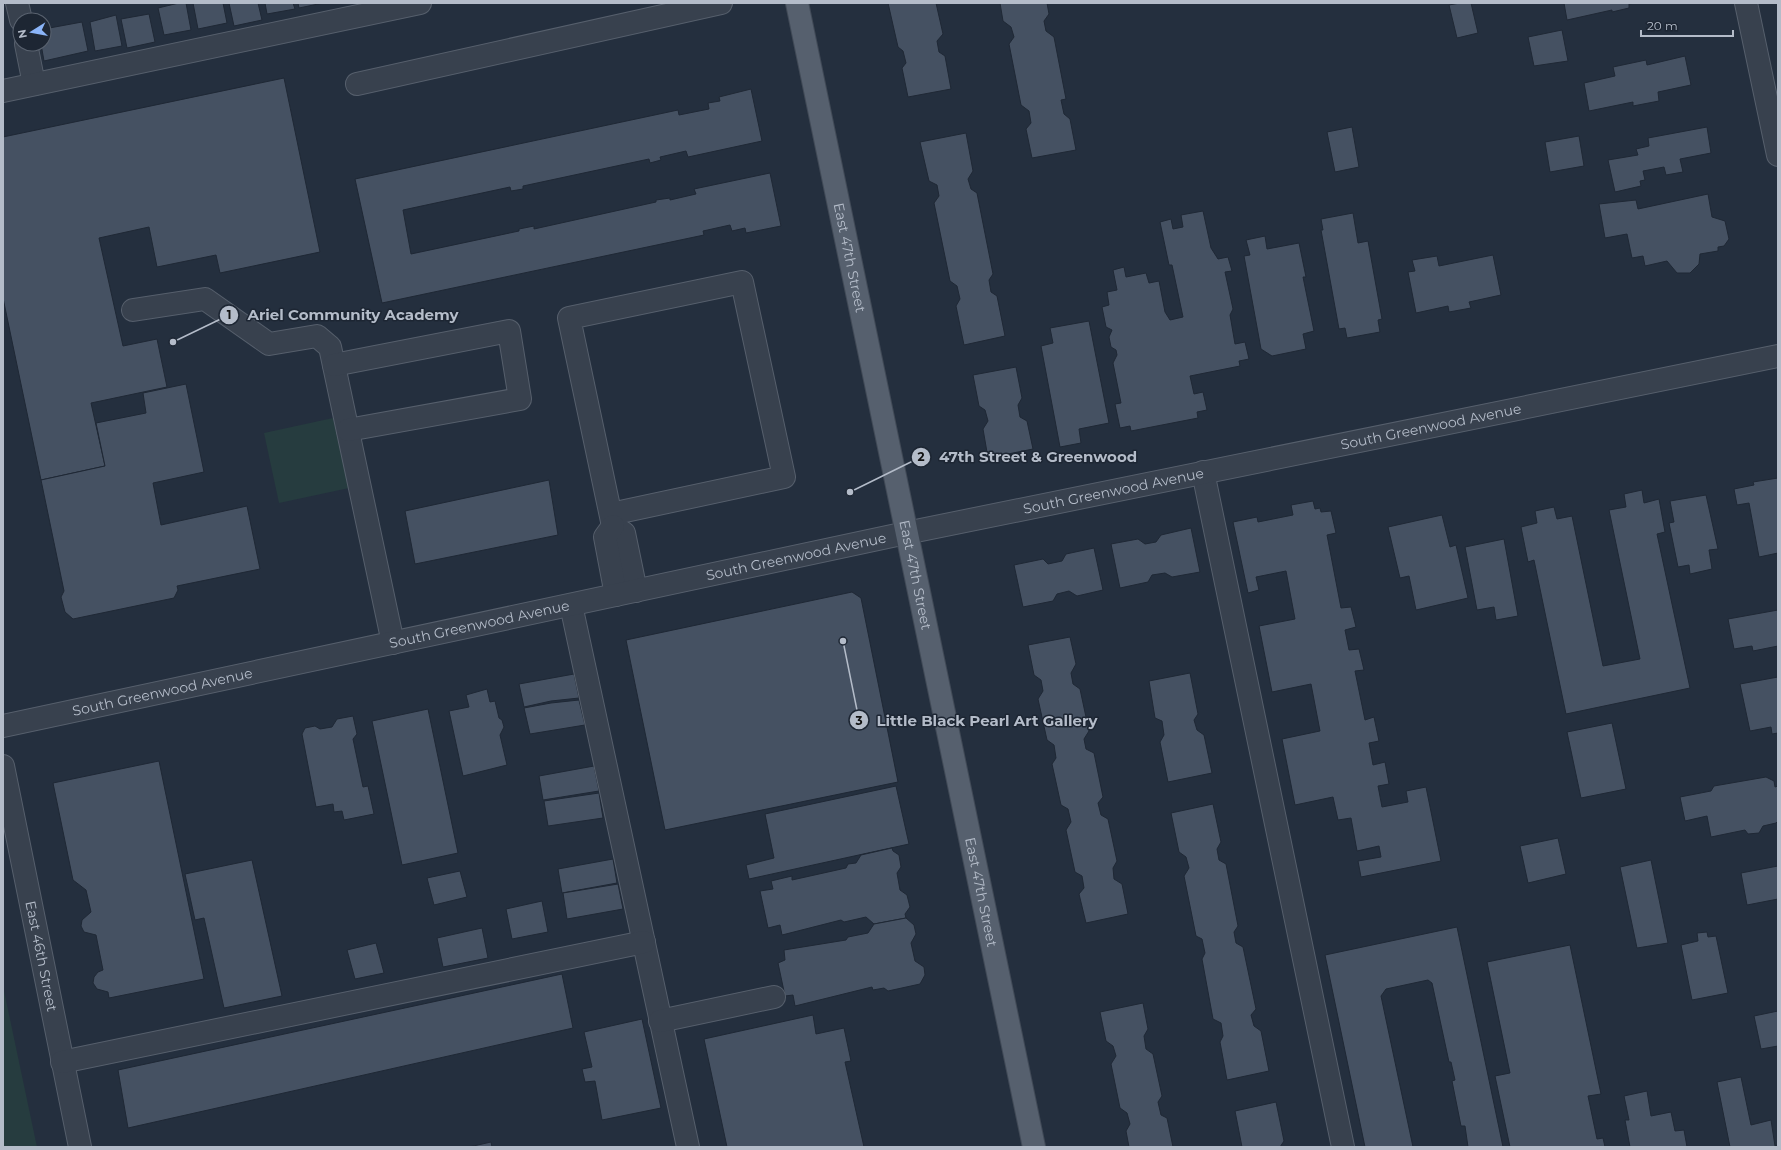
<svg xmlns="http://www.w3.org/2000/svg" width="1781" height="1150" font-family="Montserrat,sans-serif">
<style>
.green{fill:#263c3f}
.building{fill:#455162;stroke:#1f2835}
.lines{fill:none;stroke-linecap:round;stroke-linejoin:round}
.minor-casing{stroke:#565f6c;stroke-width:24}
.major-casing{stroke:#414a57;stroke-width:24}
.minor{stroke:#38414e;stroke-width:22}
.major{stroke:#56606e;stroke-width:22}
.labels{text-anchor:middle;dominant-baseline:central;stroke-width:3;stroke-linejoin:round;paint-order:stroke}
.street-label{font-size:14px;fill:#b4bcc9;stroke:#1d2633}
.leader{fill:none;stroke:#b4bcc9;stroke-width:1.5}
.callout-dot{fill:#b4bcc9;stroke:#1d2633;stroke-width:1.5}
.mark-label{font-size:12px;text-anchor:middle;font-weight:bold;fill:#111}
.callout-label{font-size:15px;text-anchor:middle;font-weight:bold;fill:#b4bcc9;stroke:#1d2633;stroke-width:3;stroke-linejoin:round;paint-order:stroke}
</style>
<rect width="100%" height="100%" fill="#242f3e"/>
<!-- green -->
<g class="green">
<path d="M 333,418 L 349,488 L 279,503 L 264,433 Z"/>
<path d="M 3,986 L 37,1147 L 3,1147 Z"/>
</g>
<!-- building -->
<g class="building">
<path d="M 179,3 L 186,3 L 191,30 L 164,35 L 158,8 Z"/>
<path d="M 193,3 L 223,3 L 227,23 L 198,29 Z"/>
<path d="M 229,3 L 258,3 L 262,20 L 234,26 Z"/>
<path d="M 265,3 L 293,3 L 295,9 L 267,14 Z"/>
<path d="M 298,3 L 323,3 L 299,8 Z"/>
<path d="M 888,3 L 936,3 L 943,34 L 937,41 L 939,52 L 945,56 L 951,89 L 908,97 L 902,68 L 906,63 L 903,51 L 898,47 Z"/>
<path d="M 1000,3 L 1047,3 L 1049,14 L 1044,21 L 1046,31 L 1054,37 L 1066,99 L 1061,100 L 1064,114 L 1070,119 L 1076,150 L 1032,158 L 1026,129 L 1031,123 L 1029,111 L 1021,105 L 1009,44 L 1014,37 L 1011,27 L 1003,21 Z"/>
<path d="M 1460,3 L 1471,3 L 1478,33 L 1457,38 L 1449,5 Z"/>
<path d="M 1564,3 L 1635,3 L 1629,4 L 1629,8 L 1612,12 L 1612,10 L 1567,20 Z"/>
<path d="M 149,14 L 155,42 L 127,48 L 121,19 Z"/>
<path d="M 116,15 L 122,46 L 95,51 L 90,22 Z"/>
<path d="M 82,22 L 88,51 L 44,61 L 41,44 L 44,44 L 44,29 Z"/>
<path d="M 1562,30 L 1568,61 L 1534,66 L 1528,37 Z"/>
<path d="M 1685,56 L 1691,85 L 1658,92 L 1659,101 L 1633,106 L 1633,102 L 1589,111 L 1584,83 L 1615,76 L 1613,67 L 1646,60 L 1647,65 Z"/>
<path d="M 284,78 L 320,252 L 220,273 L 216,255 L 157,267 L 149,227 L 99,238 L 123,346 L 157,339 L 167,387 L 91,403 L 105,466 L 41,480 L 3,298 L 3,137 Z"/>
<path d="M 751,89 L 762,141 L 688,157 L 686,151 L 660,157 L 661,160 L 650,163 L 649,159 L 523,186 L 523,189 L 511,191 L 510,187 L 403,210 L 411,254 L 519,231 L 519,229 L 534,226 L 534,229 L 656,202 L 656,200 L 670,198 L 670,200 L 696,194 L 694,189 L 770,173 L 781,226 L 746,233 L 745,228 L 732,231 L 730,225 L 703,231 L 704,235 L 382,303 L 355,179 L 678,110 L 679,115 L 709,109 L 708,103 L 720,101 L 719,97 Z"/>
<path d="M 1352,127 L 1359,167 L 1335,172 L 1327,132 Z"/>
<path d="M 1707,127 L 1711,153 L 1680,159 L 1683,172 L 1666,175 L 1664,167 L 1643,171 L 1645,180 L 1640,181 L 1641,186 L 1615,192 L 1608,160 L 1638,155 L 1636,149 L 1649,146 L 1648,138 Z"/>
<path d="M 966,133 L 973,171 L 968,179 L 971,189 L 977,193 L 993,274 L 989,280 L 991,292 L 997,296 L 1005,336 L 964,345 L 956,306 L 960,299 L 957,286 L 950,281 L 934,203 L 939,196 L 937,185 L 929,181 L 920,142 Z"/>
<path d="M 1579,136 L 1584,166 L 1550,172 L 1545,142 Z"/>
<path d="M 1708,194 L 1712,217 L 1725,221 L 1729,239 L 1724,246 L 1718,247 L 1718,251 L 1700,254 L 1699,264 L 1690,273 L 1677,273 L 1667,261 L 1645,266 L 1643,256 L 1632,258 L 1627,234 L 1605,238 L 1599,204 L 1636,200 L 1638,209 Z"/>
<path d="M 1203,211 L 1211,248 L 1218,259 L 1228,257 L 1232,271 L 1225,272 L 1233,309 L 1230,315 L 1235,344 L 1245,342 L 1249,359 L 1239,361 L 1240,366 L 1190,376 L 1194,394 L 1203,392 L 1207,410 L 1197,412 L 1198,418 L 1131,431 L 1130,426 L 1120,428 L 1115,404 L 1121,403 L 1113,363 L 1117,355 L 1116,350 L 1111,347 L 1109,337 L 1112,330 L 1106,327 L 1102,307 L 1109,305 L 1107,292 L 1117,290 L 1113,270 L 1124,267 L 1126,277 L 1146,273 L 1149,283 L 1159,281 L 1165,312 L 1170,320 L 1183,317 L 1172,265 L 1169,265 L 1160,222 L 1171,219 L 1173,229 L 1183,227 L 1181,215 Z"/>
<path d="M 1353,213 L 1358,243 L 1368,241 L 1382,319 L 1378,320 L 1380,332 L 1347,338 L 1345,328 L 1339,329 L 1321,230 L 1323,230 L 1321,219 Z"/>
<path d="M 1265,236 L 1267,249 L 1299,243 L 1306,277 L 1303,277 L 1314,331 L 1303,334 L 1306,349 L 1272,356 L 1261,349 L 1244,256 L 1250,255 L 1246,240 Z"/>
<path d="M 1493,255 L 1501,295 L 1469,302 L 1471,308 L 1449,312 L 1448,306 L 1416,313 L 1408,272 L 1415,271 L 1412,260 L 1437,256 L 1439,266 Z"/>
<path d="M 1089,321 L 1109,423 L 1079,429 L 1081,443 L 1060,447 L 1041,346 L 1053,343 L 1050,328 Z"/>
<path d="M 1016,367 L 1022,398 L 1018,405 L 1020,417 L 1027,421 L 1033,449 L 988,458 L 983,429 L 988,421 L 985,410 L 979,406 L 973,375 Z"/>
<path d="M 186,384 L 204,472 L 153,483 L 161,525 L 247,506 L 260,569 L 177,586 L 178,590 L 174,598 L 73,619 L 65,612 L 61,597 L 64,591 L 41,480 L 105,466 L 96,423 L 146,413 L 143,393 Z"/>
<path d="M 1778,478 L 1778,553 L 1759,557 L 1749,503 L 1737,505 L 1734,489 L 1754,485 L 1753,482 Z"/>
<path d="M 549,480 L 558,535 L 415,564 L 405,511 Z"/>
<path d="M 1642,490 L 1644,503 L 1659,499 L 1665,532 L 1657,534 L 1690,688 L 1566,714 L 1534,560 L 1528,562 L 1521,527 L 1537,523 L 1535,511 L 1554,507 L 1557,519 L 1572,516 L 1603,666 L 1640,659 L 1609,510 L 1626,507 L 1624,494 Z"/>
<path d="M 1706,495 L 1718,549 L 1709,550 L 1712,569 L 1690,574 L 1689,565 L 1678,567 L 1669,523 L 1674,522 L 1670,501 Z"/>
<path d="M 1313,501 L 1315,509 L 1320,508 L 1321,512 L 1331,511 L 1336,533 L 1327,535 L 1341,608 L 1351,607 L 1356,627 L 1345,630 L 1349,650 L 1359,649 L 1364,670 L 1355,671 L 1365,720 L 1374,717 L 1379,741 L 1369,743 L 1373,765 L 1385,762 L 1389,784 L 1378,786 L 1382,807 L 1408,802 L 1406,791 L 1426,787 L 1441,861 L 1361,877 L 1358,861 L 1381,857 L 1379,846 L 1357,851 L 1351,818 L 1338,820 L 1333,797 L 1295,805 L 1282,739 L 1320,731 L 1311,684 L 1272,692 L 1259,626 L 1295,619 L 1286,571 L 1256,577 L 1259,590 L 1248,593 L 1233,522 L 1257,517 L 1258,522 L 1293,515 L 1291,505 Z"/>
<path d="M 1442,515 L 1450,547 L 1456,545 L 1468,598 L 1416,610 L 1409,576 L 1400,578 L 1388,527 Z"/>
<path d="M 1191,528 L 1200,572 L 1172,577 L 1165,573 L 1152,575 L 1148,582 L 1120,588 L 1111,544 L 1138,539 L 1145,544 L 1156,542 L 1161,535 Z"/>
<path d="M 1504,539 L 1518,616 L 1496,620 L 1494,607 L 1477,610 L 1465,547 Z"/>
<path d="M 1094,548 L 1103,590 L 1077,596 L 1069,591 L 1057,594 L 1053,601 L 1023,607 L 1014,565 L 1043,559 L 1048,564 L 1062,561 L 1066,554 Z"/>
<path d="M 852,592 L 861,598 L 898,782 L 665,830 L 626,640 Z"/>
<path d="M 1778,610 L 1778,646 L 1753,651 L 1752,646 L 1734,649 L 1728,619 Z"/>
<path d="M 1070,637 L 1076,664 L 1071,673 L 1073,684 L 1080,689 L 1089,731 L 1084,739 L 1086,749 L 1094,753 L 1103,797 L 1098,803 L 1101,815 L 1108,819 L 1117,861 L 1113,868 L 1114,879 L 1122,884 L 1128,914 L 1086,923 L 1079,894 L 1084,888 L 1082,876 L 1075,872 L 1066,830 L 1071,822 L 1068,809 L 1061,805 L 1052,764 L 1056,758 L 1054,745 L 1047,740 L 1038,699 L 1043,691 L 1041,680 L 1034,675 L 1028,645 Z"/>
<path d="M 1190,673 L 1198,714 L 1194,720 L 1197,730 L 1204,735 L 1212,773 L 1168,782 L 1160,742 L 1164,735 L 1162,721 L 1155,718 L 1149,681 Z"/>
<path d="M 574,674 L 579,698 L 551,701 L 524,707 L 519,684 Z"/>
<path d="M 1778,677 L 1778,733 L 1772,734 L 1771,727 L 1750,731 L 1740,684 Z"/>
<path d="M 487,689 L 490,702 L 495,701 L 499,718 L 502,720 L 504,727 L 500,735 L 507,765 L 463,776 L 449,711 L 469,707 L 466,695 Z"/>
<path d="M 579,700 L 585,725 L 530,734 L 524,708 L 551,703 Z"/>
<path d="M 428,709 L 458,853 L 402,865 L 372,721 Z"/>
<path d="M 353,716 L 357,734 L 353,739 L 363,787 L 368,786 L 374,814 L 344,820 L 342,811 L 334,812 L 333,804 L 316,807 L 302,734 L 305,728 L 315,726 L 320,729 L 332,727 L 337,719 Z"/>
<path d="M 1612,723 L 1626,789 L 1581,798 L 1567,732 Z"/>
<path d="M 159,761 L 204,979 L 109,998 L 108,992 L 97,989 L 93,983 L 94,977 L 98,972 L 103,970 L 96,935 L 84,932 L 81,926 L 82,920 L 91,912 L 86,890 L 73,880 L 53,783 Z"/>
<path d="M 594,766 L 599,791 L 543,800 L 539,776 Z"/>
<path d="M 1766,777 L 1774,781 L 1775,787 L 1778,786 L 1778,821 L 1776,823 L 1763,826 L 1759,833 L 1748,834 L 1745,830 L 1711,837 L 1707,816 L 1685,821 L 1680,797 L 1711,791 L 1714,786 Z"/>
<path d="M 896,786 L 909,844 L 749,879 L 746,865 L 774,858 L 765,814 Z"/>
<path d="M 599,793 L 603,818 L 548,826 L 544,801 Z"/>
<path d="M 1213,804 L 1221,842 L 1217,849 L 1219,860 L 1226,864 L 1238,926 L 1234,932 L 1236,943 L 1243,947 L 1256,1009 L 1251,1015 L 1254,1026 L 1261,1031 L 1269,1071 L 1227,1080 L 1220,1042 L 1223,1036 L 1221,1023 L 1213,1019 L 1202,959 L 1205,953 L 1202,939 L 1196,936 L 1184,876 L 1189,868 L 1186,857 L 1179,852 L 1171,813 Z"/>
<path d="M 1558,838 L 1566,874 L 1528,883 L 1520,846 Z"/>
<path d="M 892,848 L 893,851 L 899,855 L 901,867 L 897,873 L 900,890 L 907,895 L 910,907 L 905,914 L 906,918 L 874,924 L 866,917 L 844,922 L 841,920 L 782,935 L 780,925 L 768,928 L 760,891 L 773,889 L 771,881 L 792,876 L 792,880 L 846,868 L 848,864 L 856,863 L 861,855 Z"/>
<path d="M 613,859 L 617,883 L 562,893 L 558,869 Z"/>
<path d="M 252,860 L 282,996 L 224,1008 L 204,918 L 195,920 L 185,874 Z"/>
<path d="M 1651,860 L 1668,943 L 1637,948 L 1620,867 Z"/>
<path d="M 1778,866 L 1778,899 L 1747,905 L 1741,873 Z"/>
<path d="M 460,871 L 467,897 L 434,905 L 427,878 Z"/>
<path d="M 618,884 L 623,909 L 567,919 L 563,893 Z"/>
<path d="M 542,901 L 548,932 L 512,939 L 506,909 Z"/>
<path d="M 906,918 L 914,925 L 916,934 L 911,943 L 915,961 L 924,967 L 925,975 L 920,984 L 888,991 L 884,988 L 873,990 L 872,987 L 795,1006 L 793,995 L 785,996 L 778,963 L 785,960 L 784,950 L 846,940 L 848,937 L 868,933 L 874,924 Z"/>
<path d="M 1457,927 L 1503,1147 L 1468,1147 L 1465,1126 L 1461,1126 L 1452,1081 L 1455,1080 L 1451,1062 L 1449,1062 L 1432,983 L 1428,980 L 1386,989 L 1381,996 L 1413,1147 L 1365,1147 L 1325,955 Z"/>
<path d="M 482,928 L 488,958 L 443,967 L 437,938 Z"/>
<path d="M 1707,932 L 1708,937 L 1716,936 L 1728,993 L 1692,1000 L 1681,945 L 1698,941 L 1697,933 Z"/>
<path d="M 376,943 L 384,973 L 355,979 L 347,950 Z"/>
<path d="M 1570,945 L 1601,1094 L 1588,1096 L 1597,1139 L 1603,1138 L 1605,1147 L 1510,1147 L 1495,1076 L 1510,1073 L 1487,962 Z"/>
<path d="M 562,974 L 573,1028 L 128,1128 L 118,1070 Z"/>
<path d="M 1143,1003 L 1148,1029 L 1144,1036 L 1146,1049 L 1153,1054 L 1162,1096 L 1158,1102 L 1161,1115 L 1167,1118 L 1173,1147 L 1129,1147 L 1126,1131 L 1130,1124 L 1127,1113 L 1120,1108 L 1111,1064 L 1116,1056 L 1113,1046 L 1106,1041 L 1100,1012 Z"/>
<path d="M 1778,1011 L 1778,1046 L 1761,1049 L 1754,1016 Z"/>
<path d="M 813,1015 L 816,1034 L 844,1028 L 851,1061 L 845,1062 L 864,1147 L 727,1147 L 704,1039 Z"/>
<path d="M 642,1019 L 661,1108 L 602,1120 L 595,1081 L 585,1082 L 582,1069 L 592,1067 L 584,1032 Z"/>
<path d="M 1741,1077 L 1751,1125 L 1771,1120 L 1775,1146 L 1778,1145 L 1778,1147 L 1730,1147 L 1717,1082 Z"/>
<path d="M 1647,1091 L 1651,1116 L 1671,1112 L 1675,1131 L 1684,1130 L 1687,1147 L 1630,1147 L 1625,1120 L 1629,1120 L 1624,1096 Z"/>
<path d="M 1276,1102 L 1284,1141 L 1280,1147 L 1242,1147 L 1235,1111 Z"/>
<path d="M 491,1142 L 492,1147 L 469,1147 Z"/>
</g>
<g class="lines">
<defs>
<g id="minor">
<path d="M 17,3 L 21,20"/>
<path d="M 1746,3 L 1778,155"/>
<path d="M 26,44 L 34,84"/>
<path d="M 357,84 L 721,3"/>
<path d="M 3,91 L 420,3"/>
<path d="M 133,310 L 205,299 L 269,344 L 317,336 L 330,347 L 393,643"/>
<path d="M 334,365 L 509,331 L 520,399 L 348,430"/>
<path d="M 1203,472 L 1343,1147"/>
<path d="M 611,514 L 784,477 L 742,282 L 569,318 L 613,526 L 624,533 L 636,591"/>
<path d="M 613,526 L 605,537 L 616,595"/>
<path d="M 571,605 L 688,1147"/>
<path id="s1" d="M 3,726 L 906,533 L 1778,356"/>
<path id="s2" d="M 3,766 L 80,1147"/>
<path d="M 660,1021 L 774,997"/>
<path d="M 62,1062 L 644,942"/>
</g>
<g id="major">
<path id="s3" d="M 797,3 L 1034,1147"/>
</g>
</defs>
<!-- minor casing -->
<use href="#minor" class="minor-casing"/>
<!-- major casing -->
<use href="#major" class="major-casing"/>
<!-- minor -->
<use href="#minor" class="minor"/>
<!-- major -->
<use href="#major" class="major"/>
</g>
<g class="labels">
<!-- street labels -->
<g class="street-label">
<text stroke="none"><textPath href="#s3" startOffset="260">East 47th Street</textPath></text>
<text stroke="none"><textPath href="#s1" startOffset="1459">South Greenwood Avenue</textPath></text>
<text stroke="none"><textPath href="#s1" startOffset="1135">South Greenwood Avenue</textPath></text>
<text stroke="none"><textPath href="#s1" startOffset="811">South Greenwood Avenue</textPath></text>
<text stroke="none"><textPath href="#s3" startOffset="584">East 47th Street</textPath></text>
<text stroke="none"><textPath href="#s1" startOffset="487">South Greenwood Avenue</textPath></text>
<text stroke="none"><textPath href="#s1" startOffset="163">South Greenwood Avenue</textPath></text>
<text stroke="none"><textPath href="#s3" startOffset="908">East 47th Street</textPath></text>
<text stroke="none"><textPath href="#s2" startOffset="194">East 46th Street</textPath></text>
</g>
</g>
<!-- callouts -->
<path class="leader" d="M173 342L229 315M850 492L921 457M843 641L859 720"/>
<g class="callout-dot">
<circle cx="173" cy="342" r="4"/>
<circle cx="850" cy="492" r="4"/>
<circle cx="843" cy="641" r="4"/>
<circle cx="229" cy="315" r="10"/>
<circle cx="921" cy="457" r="10"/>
<circle cx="859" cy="720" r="10"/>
</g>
<g class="mark-label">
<text x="229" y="319">1</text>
<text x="921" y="461">2</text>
<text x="859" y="725">3</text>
</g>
<g class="callout-label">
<text x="353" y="320">Ariel Community Academy</text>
<text x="1038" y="462">47th Street &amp; Greenwood</text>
<text x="987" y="726">Little Black Pearl Art Gallery</text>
</g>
<!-- border -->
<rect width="1781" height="1150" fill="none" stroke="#b4bcc9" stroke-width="8"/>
<!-- north arrow -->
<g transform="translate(32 32) rotate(259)"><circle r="19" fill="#1d2633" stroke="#59626f"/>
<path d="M0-3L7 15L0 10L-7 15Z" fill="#8ab4f8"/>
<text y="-6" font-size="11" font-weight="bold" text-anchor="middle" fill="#b4bcc9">N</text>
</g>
<!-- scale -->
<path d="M1641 30v6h92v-6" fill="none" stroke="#b4bcc9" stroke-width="2"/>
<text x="1647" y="30" font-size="12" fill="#b4bcc9" stroke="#1d2633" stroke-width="3" paint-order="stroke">20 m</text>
</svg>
